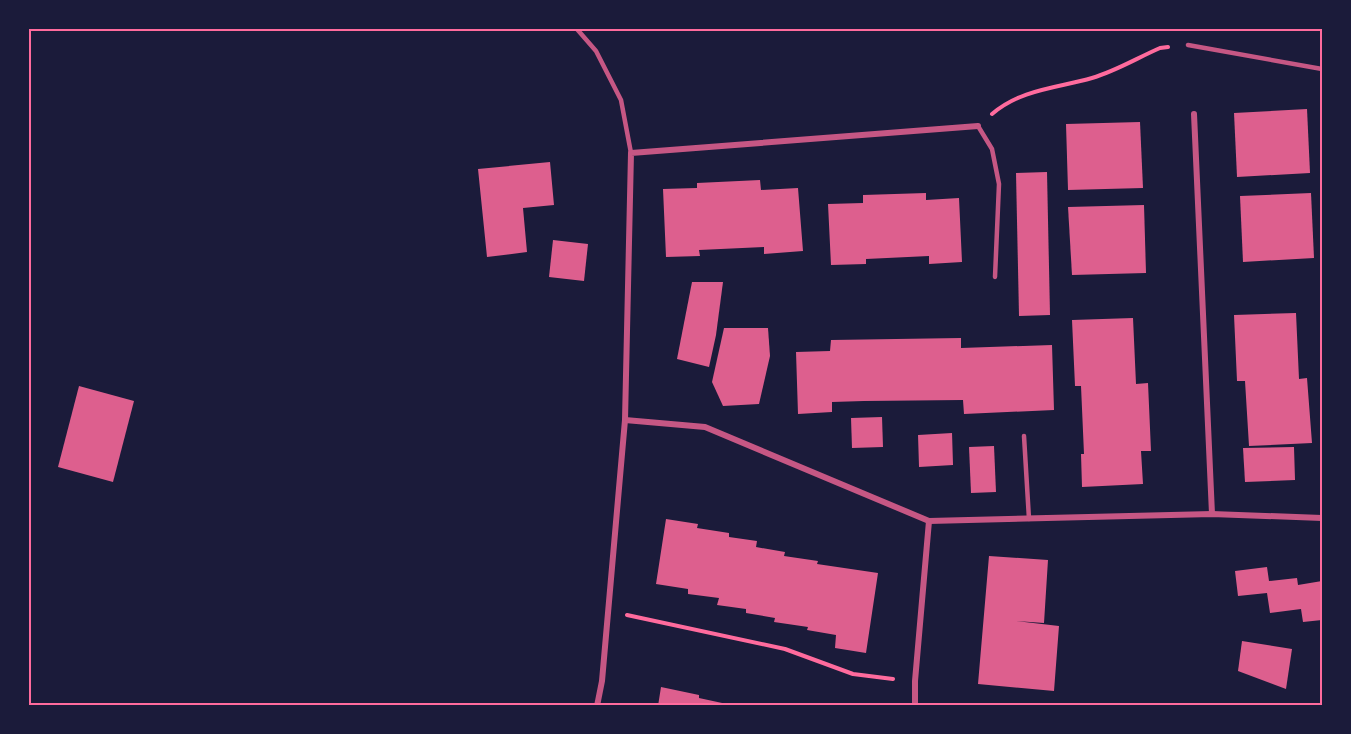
<svg xmlns="http://www.w3.org/2000/svg" width="1351" height="734" font-family="'Varela Round',sans-serif">
<style>
.building{fill:#dd5f8e}
.lines{fill:none;stroke-linecap:round;stroke-linejoin:round}
.path{stroke:#ff6b9d;stroke-width:4}
.service{stroke:#c65784;stroke-width:4.5}
.minor{stroke:#c65784;stroke-width:6}
.neatline{fill:none;stroke:#ff6b9d;stroke-width:2}
</style>
<rect width="100%" height="100%" fill="#1b1b3a"/>
<!-- building -->
<g class="building">
<path d="M 1307,109 L 1310,173 L 1237,177 L 1234,113 Z"/>
<path d="M 1140,122 L 1143,188 L 1068,190 L 1066,124 Z"/>
<path d="M 550,162 L 554,205 L 523,208 L 527,252 L 487,257 L 478,169 Z"/>
<path d="M 1047,172 L 1050,315 L 1019,316 L 1016,173 Z"/>
<path d="M 760,180 L 761,190 L 798,188 L 803,251 L 764,254 L 764,247 L 699,250 L 700,256 L 666,257 L 663,189 L 697,188 L 697,183 Z"/>
<path d="M 926,193 L 926,200 L 959,198 L 962,262 L 929,264 L 929,256 L 866,259 L 866,264 L 831,265 L 828,204 L 863,203 L 863,195 Z"/>
<path d="M 1311,193 L 1314,258 L 1243,262 L 1240,196 Z"/>
<path d="M 1144,205 L 1146,273 L 1072,275 L 1068,207 Z"/>
<path d="M 553,240 L 588,244 L 584,281 L 549,277 Z"/>
<path d="M 692,282 L 723,282 L 716,335 L 709,367 L 677,359 Z"/>
<path d="M 1296,313 L 1299,379 L 1307,378 L 1312,443 L 1249,446 L 1245,381 L 1237,381 L 1234,315 Z"/>
<path d="M 1133,318 L 1136,384 L 1148,383 L 1151,451 L 1141,451 L 1143,484 L 1082,487 L 1081,454 L 1084,454 L 1081,386 L 1075,386 L 1072,320 Z"/>
<path d="M 724,328 L 768,328 L 770,356 L 759,404 L 723,406 L 712,382 Z"/>
<path d="M 961,338 L 961,348 L 1052,345 L 1054,410 L 964,414 L 963,400 L 864,401 L 832,402 L 832,412 L 798,414 L 796,352 L 830,351 L 831,340 Z"/>
<path d="M 79,386 L 134,401 L 113,482 L 58,467 Z"/>
<path d="M 882,417 L 883,447 L 852,448 L 851,418 Z"/>
<path d="M 952,433 L 953,465 L 919,467 L 918,435 Z"/>
<path d="M 994,446 L 996,492 L 971,493 L 969,447 Z"/>
<path d="M 1294,447 L 1295,480 L 1245,482 L 1243,448 Z"/>
<path d="M 666,519 L 698,524 L 697,528 L 729,533 L 729,537 L 757,541 L 756,547 L 785,552 L 784,556 L 818,561 L 817,564 L 878,573 L 866,653 L 835,648 L 836,635 L 807,630 L 808,627 L 774,622 L 775,618 L 746,613 L 746,609 L 717,605 L 719,598 L 688,594 L 688,589 L 656,584 Z"/>
<path d="M 989,556 L 1048,560 L 1044,623 L 1015,621 L 1059,626 L 1054,691 L 978,684 Z"/>
<path d="M 1267,567 L 1269,581 L 1297,578 L 1298,585 L 1322,581 L 1322,620 L 1303,622 L 1301,609 L 1270,613 L 1267,593 L 1238,596 L 1235,571 Z"/>
<path d="M 1242,641 L 1292,649 L 1286,689 L 1238,671 Z"/>
<path d="M 661,687 L 699,695 L 699,698 L 736,706 L 658,706 Z"/>
</g>
<g class="lines">
<!-- path -->
<g class="path">
<path d="M 992,114 C 1021,89 1057,88 1092,78 C 1116,71 1137,58 1160,48 L 1168,47"/>
<path d="M 627,615 L 785,649 L 853,674 L 893,679"/>
</g>
<!-- service -->
<g class="service">
<path d="M 576,28 L 596,51 L 621,100 L 631,153"/>
<path d="M 1188,45 L 1322,69"/>
<path d="M 978,126 L 992,149 L 999,184 L 995,277"/>
<path d="M 1024,436 L 1029,519"/>
</g>
<!-- minor -->
<g class="minor">
<path d="M 1194,114 L 1212,514"/>
<path d="M 625,420 L 705,427 L 929,521 L 1212,514 L 1322,518"/>
<path d="M 597,706 L 602,681 L 625,420 L 631,153 L 978,126"/>
<path d="M 915,706 L 915,681 L 929,521"/>
</g>
</g>
<!-- border -->
<rect width="1351" height="734" fill="none" stroke="#1b1b3a" stroke-width="60"/>
<rect x="30" y="30" width="1291" height="674" class="neatline"/>
</svg>
